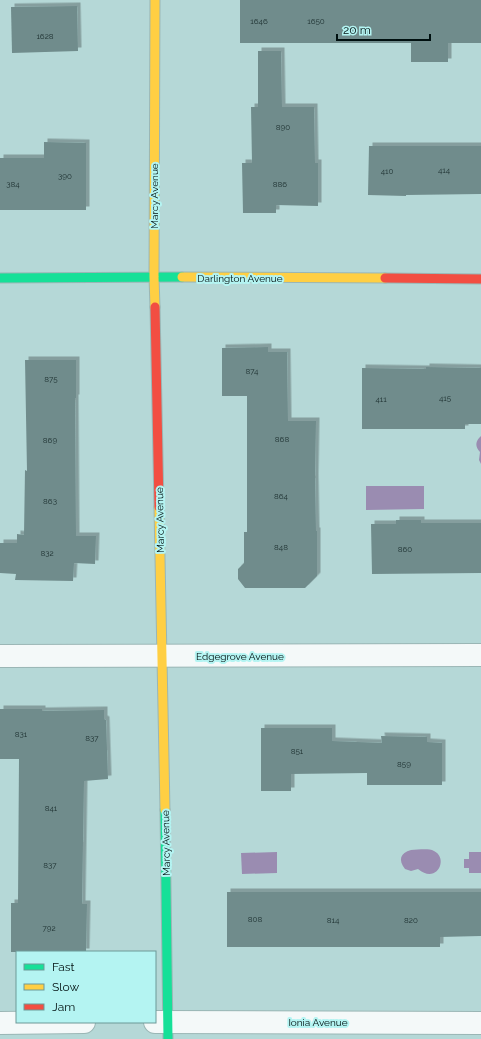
<svg xmlns="http://www.w3.org/2000/svg" width="481" height="1039" font-family="Raleway,sans-serif">
<style>
.water{fill:#9a8cb1}
.building{fill:#708c8c;filter:url(#shadow)}
.lines{fill:none;stroke-linecap:round;stroke-linejoin:round}
.street-casing{stroke:#9ab6b5;stroke-width:24}
.fast-casing{stroke:#9ab6b5;stroke-width:11}
.slow-casing{stroke:#9ab6b5;stroke-width:11}
.jam-casing{stroke:#9ab6b5;stroke-width:11}
.street{stroke:#f4f9f9;stroke-width:22}
.fast{stroke:#16e098;stroke-width:9}
.slow{stroke:#ffcf43;stroke-width:9}
.jam{stroke:#f24e42;stroke-width:9}
.labels{text-anchor:middle;dominant-baseline:central;stroke-width:4;stroke-linejoin:round;paint-order:stroke}
.number-label{font-size:8px;fill:#1c2f2f}
.street-label{font-size:10px;fill:#001010;stroke:#b4f4f2}
</style>
<defs>
<filter id="shadow"><feDropShadow dx="3.5" dy="-3.5" stdDeviation="0" flood-color="#0004"/></filter>
</defs>
<rect width="100%" height="100%" fill="#b5d8d7"/>
<!-- water -->
<g class="water">
<path d="M 481,436 L 481,464 L 479,460 L 480,452 C 475,447 475,441 481,436 Z"/>
<path d="M 366,486 L 424,486 L 424,509 L 366,510 Z"/>
<path d="M 411,850 C 418,850 428,848 434,851 C 449,858 437,885 418,869 L 411,871 L 405,869 C 398,860 400,853 411,850 Z"/>
<path d="M 277,852 L 277,873 L 242,874 L 241,853 Z"/>
<path d="M 469,852 L 481,852 L 481,873 L 469,873 L 469,868 L 464,868 L 464,859 L 469,859 Z"/>
</g>
<!-- building -->
<g class="building">
<path d="M 240,0 L 481,0 L 481,43 L 448,43 L 448,62 L 411,62 L 411,43 L 240,43 Z"/>
<path d="M 77,6 L 78,51 L 12,53 L 11,7 Z"/>
<path d="M 258,51 L 281,51 L 282,107 L 314,107 L 315,163 L 318,163 L 318,206 L 276,205 L 276,213 L 243,213 L 242,163 L 252,163 L 251,107 L 258,107 Z"/>
<path d="M 44,142 L 86,143 L 86,210 L 0,210 L 0,158 L 44,158 Z"/>
<path d="M 369,146 L 481,146 L 481,194 L 406,195 L 406,196 L 368,195 Z"/>
<path d="M 268,347 L 268,352 L 287,352 L 288,421 L 316,421 L 315,477 L 316,531 L 317,531 L 317,576 L 305,588 L 245,588 L 238,579 L 238,569 L 244,563 L 244,532 L 247,532 L 247,396 L 222,396 L 222,348 Z"/>
<path d="M 25,360 L 76,360 L 76,398 L 75,398 L 76,536 L 96,536 L 95,564 L 74,563 L 73,581 L 15,580 L 16,574 L 0,573 L 0,543 L 17,543 L 17,534 L 24,535 L 25,470 L 27,471 Z"/>
<path d="M 426,367 L 481,368 L 481,424 L 465,424 L 465,429 L 362,429 L 362,368 L 426,369 Z"/>
<path d="M 396,520 L 421,520 L 421,523 L 481,523 L 481,573 L 372,574 L 371,524 L 396,524 Z"/>
<path d="M 0,709 L 42,709 L 42,711 L 104,710 L 104,719 L 106,720 L 108,779 L 84,781 L 82,904 L 87,904 L 86,952 L 11,952 L 11,903 L 18,903 L 19,759 L 0,759 Z"/>
<path d="M 261,728 L 332,728 L 332,741 L 382,743 L 381,736 L 427,737 L 427,742 L 442,743 L 442,785 L 367,785 L 367,773 L 291,774 L 291,791 L 261,791 Z"/>
<path d="M 227,892 L 481,892 L 481,936 L 440,937 L 440,947 L 227,947 Z"/>
</g>
<g class="lines">
<defs>
<g id="street">
<path d="M 0,656 L 481,655"/>
<path d="M 155,1022 L 481,1023"/>
<path d="M 0,1023 L 84,1022"/>
</g>
<g id="fast">
<path d="M 0,278 L 182,277"/>
<path d="M 165,810 L 168,1039"/>
</g>
<g id="slow">
<path d="M 182,277 L 385,278"/>
<path d="M 155,307 L 154,277 L 155,0"/>
<path d="M 159,507 L 165,810"/>
</g>
<g id="jam">
<path d="M 385,278 L 481,279"/>
<path d="M 155,307 L 159,507"/>
</g>
</defs>
<!-- street casing -->
<use href="#street" class="street-casing"/>
<!-- fast casing -->
<use href="#fast" class="fast-casing"/>
<!-- slow casing -->
<use href="#slow" class="slow-casing"/>
<!-- jam casing -->
<use href="#jam" class="jam-casing"/>
<!-- street -->
<use href="#street" class="street"/>
<!-- fast -->
<use href="#fast" class="fast"/>
<!-- slow -->
<use href="#slow" class="slow"/>
<!-- jam -->
<use href="#jam" class="jam"/>
</g>
<g class="labels">
<!-- number labels -->
<g class="number-label">
<text x="259" y="21">1646</text>
<text x="316" y="21">1650</text>
<text x="45" y="36">1628</text>
<text x="283" y="127">890</text>
<text x="444" y="170">414</text>
<text x="387" y="171">410</text>
<text x="65" y="176">390</text>
<text x="13" y="184">384</text>
<text x="280" y="184">886</text>
<text x="252" y="371">874</text>
<text x="51" y="379">875</text>
<text x="445" y="398">415</text>
<text x="381" y="399">411</text>
<text x="282" y="439">868</text>
<text x="50" y="440">869</text>
<text x="281" y="496">864</text>
<text x="50" y="501">863</text>
<text x="281" y="547">848</text>
<text x="405" y="549">860</text>
<text x="47" y="553">832</text>
<text x="21" y="734">831</text>
<text x="92" y="738">837</text>
<text x="297" y="751">851</text>
<text x="404" y="764">859</text>
<text x="51" y="808">841</text>
<text x="50" y="865">837</text>
<text x="255" y="919">808</text>
<text x="333" y="920">814</text>
<text x="411" y="920">820</text>
<text x="49" y="928">792</text>
</g>
<!-- street labels -->
<g class="street-label">
<text transform="translate(154 196) rotate(-90)">Marcy Avenue</text>
<text x="240" y="278">Darlington Avenue</text>
<text transform="translate(160 520) rotate(-91)">Marcy Avenue</text>
<text x="240" y="656">Edgegrove Avenue</text>
<text transform="translate(166 843) rotate(-91)">Marcy Avenue</text>
<text x="318" y="1022">Ionia Avenue</text>
</g>
</g>
<!-- legend -->
<rect x="16" y="951" width="140" height="72" fill="#b4f4f2" stroke="#6c9998"/>
<rect x="24" y="964" width="20" height="6" fill="#16e098" stroke="#6c9998"/>
<text x="52" y="971" font-size="12" fill="#001010">Fast</text>
<rect x="24" y="984" width="20" height="6" fill="#ffcf43" stroke="#6c9998"/>
<text x="52" y="991" font-size="12" fill="#001010">Slow</text>
<rect x="24" y="1004" width="20" height="6" fill="#f24e42" stroke="#6c9998"/>
<text x="52" y="1011" font-size="12" fill="#001010">Jam</text>
<!-- scale -->
<path d="M337 34v6h93v-6" fill="none" stroke="#001010" stroke-width="2"/>
<text x="343" y="34" font-size="12" fill="#001010" stroke="#b4f4f2" stroke-width="3" paint-order="stroke">20 m</text>
</svg>
